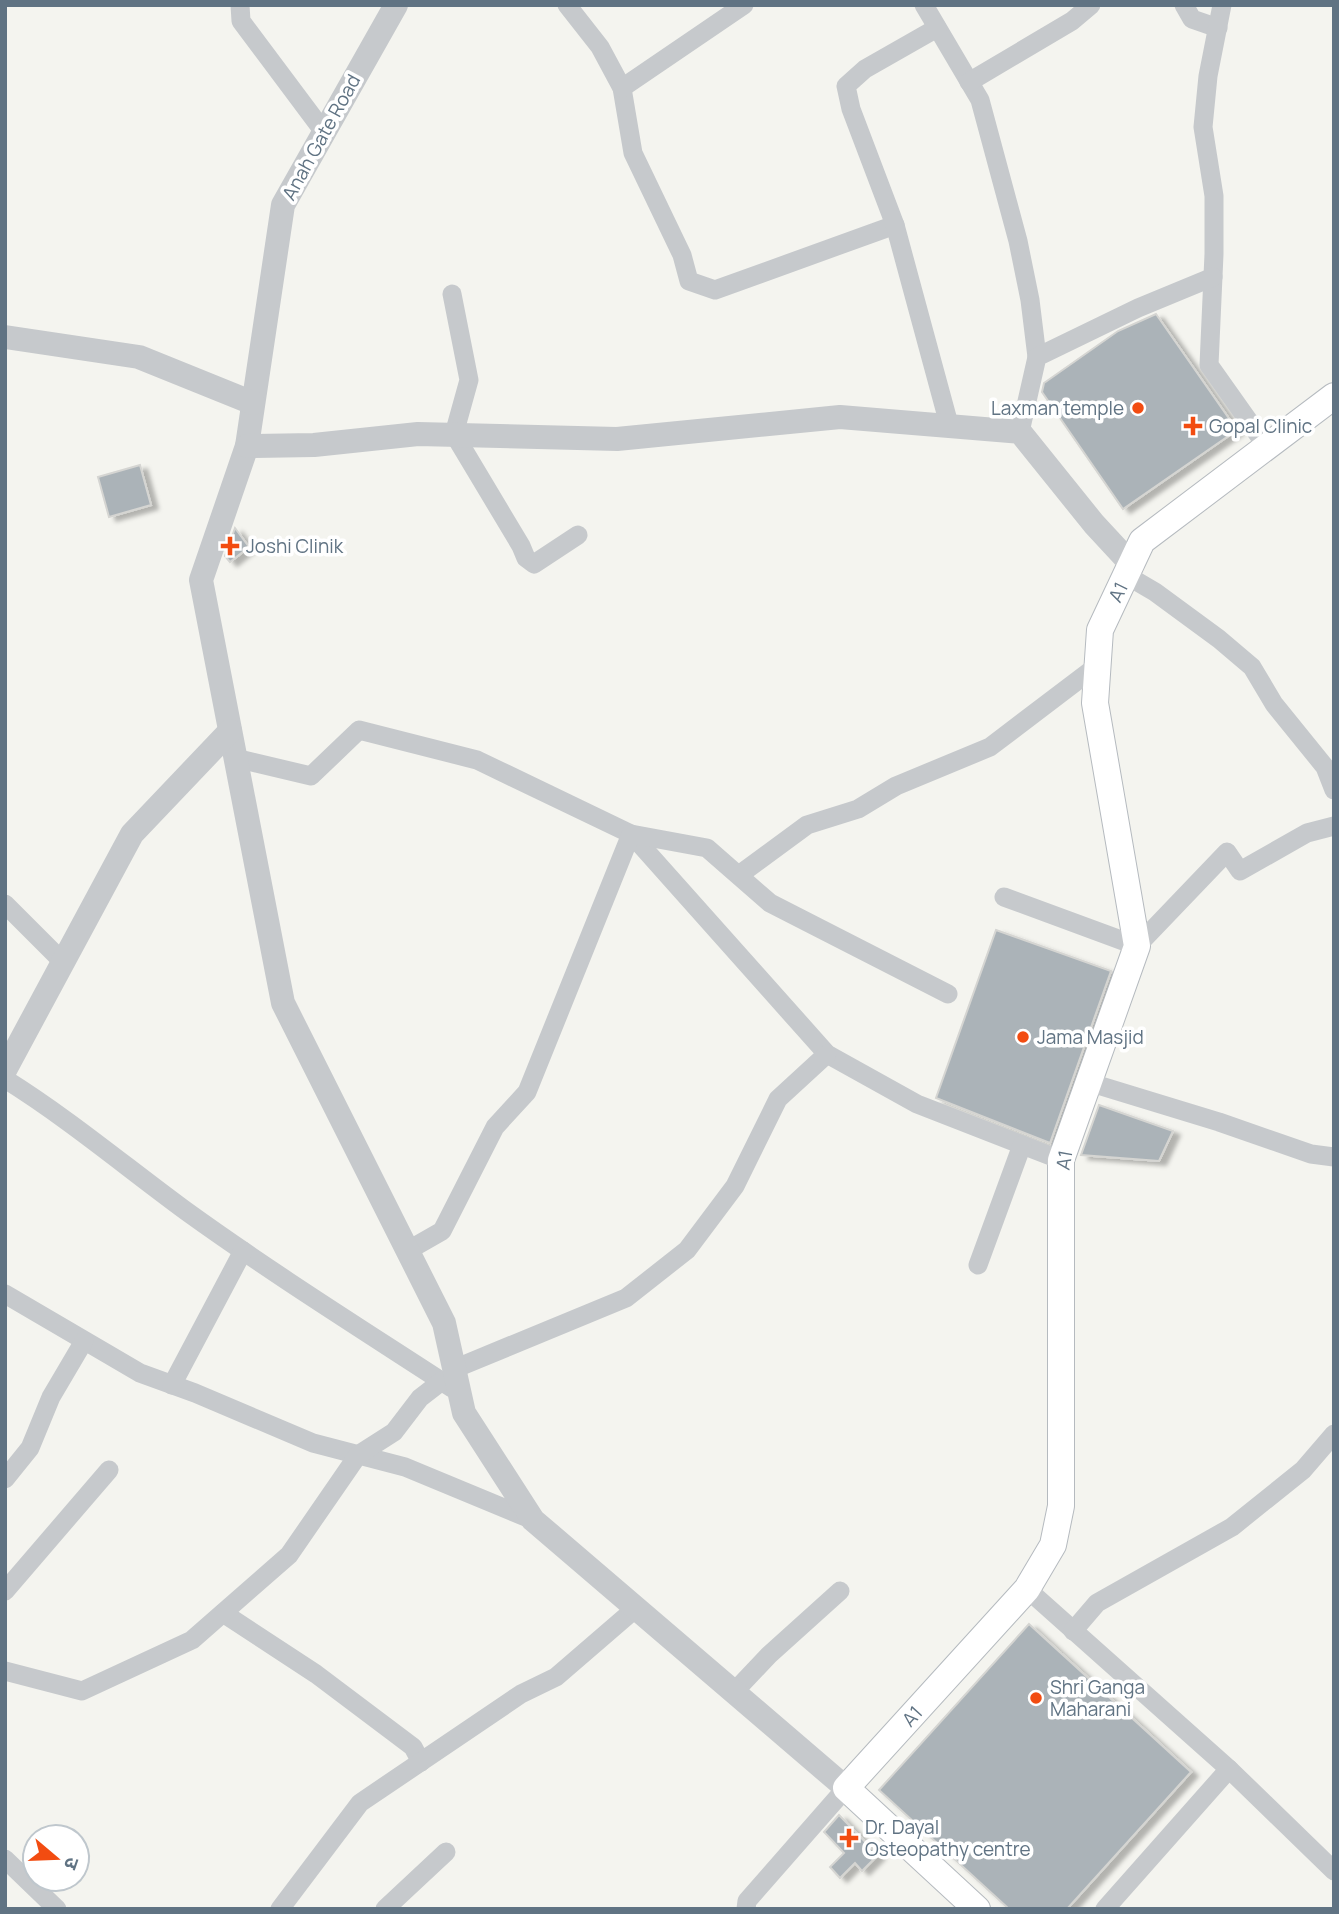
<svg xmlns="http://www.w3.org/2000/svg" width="1339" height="1914" font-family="Manrope,'Noto Sans Devanagari',sans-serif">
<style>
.building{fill:#abb3b8;stroke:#d5d5d2;stroke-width:2;filter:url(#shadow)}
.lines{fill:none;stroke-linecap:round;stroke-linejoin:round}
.secondary-casing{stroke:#b5babf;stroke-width:28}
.minor{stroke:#c6c9cc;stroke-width:19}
.tertiary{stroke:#c6c9cc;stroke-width:24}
.secondary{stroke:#fff;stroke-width:26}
.poi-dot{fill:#f24c11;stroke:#fff;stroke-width:2.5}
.labels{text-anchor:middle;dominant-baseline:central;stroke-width:7;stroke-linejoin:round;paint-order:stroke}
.street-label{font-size:19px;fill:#607383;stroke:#fff}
.poi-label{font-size:19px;fill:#607383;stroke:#fff;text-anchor:start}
</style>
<defs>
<filter id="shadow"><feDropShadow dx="7" dy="4" stdDeviation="2" flood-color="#0004"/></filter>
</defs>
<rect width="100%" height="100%" fill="#f4f4ef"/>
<!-- building -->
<g class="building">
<path d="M 1156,314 L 1237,430 L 1123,509 L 1042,392 L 1044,383 L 1118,331 Z"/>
<path d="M 140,465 L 151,505 L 109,517 L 98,477 Z"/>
<path d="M 235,528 L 249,547 L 230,562 L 225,556 Z"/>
<path d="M 996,930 L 1111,971 L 1050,1143 L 936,1098 Z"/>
<path d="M 1099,1105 L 1173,1131 L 1159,1161 L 1081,1155 Z"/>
<path d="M 1029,1624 L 1191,1772 L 1067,1909 L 1009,1909 L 879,1790 Z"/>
<path d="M 839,1815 L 878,1855 L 862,1871 L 855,1863 L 840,1878 L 830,1867 L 844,1853 L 824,1832 Z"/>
</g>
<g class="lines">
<defs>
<path id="secondary" d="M 977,1909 L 846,1788 L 1027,1589 L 1053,1545 L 1061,1506 L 1061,1160 L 1137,946 L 1095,703 L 1100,630 L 1142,541 L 1334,396"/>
</defs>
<!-- secondary casing -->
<use href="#secondary" class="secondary-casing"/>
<!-- minor -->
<g class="minor">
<path d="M 240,5 L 241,21 L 324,132"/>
<path d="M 567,5 L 600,47 L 622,88 L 633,153 L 682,255 L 689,281 L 715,290 L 895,225"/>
<path d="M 924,5 L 980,100 L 1018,241 L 1030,300 L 1037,357"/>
<path d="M 1184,5 L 1192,19 L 1218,28"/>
<path d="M 1222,5 L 1208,76 L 1203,127 L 1214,196 L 1214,254 L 1209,365 L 1267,447"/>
<path d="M 937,28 L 865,69 L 846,86 L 851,109 L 895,225 L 950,428"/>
<path d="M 969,82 L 1072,21 L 1091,5"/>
<path d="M 622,88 L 744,5"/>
<path d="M 452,294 L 469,380 L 454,434 L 521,546 L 526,558 L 534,564 L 578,535"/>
<path d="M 1020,432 L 1037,357 L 1138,308 L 1213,277"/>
<path d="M 1126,575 L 1155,592 L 1219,639 L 1252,667 L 1274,704 L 1325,767 L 1334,790"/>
<path d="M 235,758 L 311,776 L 359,730 L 477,760 L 631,834 L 827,1054 L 917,1104 L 1061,1160"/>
<path d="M 739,875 L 807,825 L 858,809 L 896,786 L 990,747 L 1098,665"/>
<path d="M 1004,897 L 1137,946 L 1227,852 L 1240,871 L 1307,833 L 1334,826"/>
<path d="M 5,904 L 63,962"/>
<path d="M 5,1079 C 69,1119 126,1167 186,1211 C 272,1273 363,1330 452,1388"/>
<path d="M 1088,1082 L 1219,1122 L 1311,1154 L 1334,1157"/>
<path d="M 407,1251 L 442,1231 L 495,1127 L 527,1092 L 631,834 L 707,848 L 770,903 L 948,994"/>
<path d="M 978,1265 L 1022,1145"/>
<path d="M 5,1294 L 140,1373 L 195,1393 L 313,1443 L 405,1467 L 533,1520"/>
<path d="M 454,1369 L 626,1298 L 687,1250 L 735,1186 L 778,1099 L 827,1054"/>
<path d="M 172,1385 L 243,1251"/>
<path d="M 5,1479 L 30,1448 L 51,1397 L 84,1341"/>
<path d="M 1027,1589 L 1229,1769 L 1334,1871"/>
<path d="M 5,1591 L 109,1470"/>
<path d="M 223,1613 L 316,1674 L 413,1747 L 421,1762"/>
<path d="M 1073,1631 L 1097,1603 L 1232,1527 L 1303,1470 L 1334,1434"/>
<path d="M 5,1671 L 82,1691 L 192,1640 L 289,1555 L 358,1455 L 394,1432 L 420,1398 L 442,1381"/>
<path d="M 734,1692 L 769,1655 L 840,1591"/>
<path d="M 5,1859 L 57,1909"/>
<path d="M 280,1909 L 360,1803 L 521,1694 L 556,1677 L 636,1608"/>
<path d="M 385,1909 L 446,1852"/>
<path d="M 746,1909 L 747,1901 L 846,1788"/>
<path d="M 1105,1909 L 1229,1769"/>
</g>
<!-- tertiary -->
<g class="tertiary">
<path d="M 396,5 L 283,205 L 247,446 L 201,580 L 283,1003 L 444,1323 L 464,1413 L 533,1520 L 846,1788"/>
<path d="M 5,337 L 139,357 L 253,403"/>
<path d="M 247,446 L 314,445 L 418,434 L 617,439 L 840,417 L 1020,432 L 1094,524 L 1132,565"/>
<path d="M 5,1070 L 132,834 L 230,731"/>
</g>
<!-- secondary -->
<use href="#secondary" class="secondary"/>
</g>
<!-- markers -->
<g class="poi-dot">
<circle cx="1138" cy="408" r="7"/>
<path d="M1189.5 415.5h7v7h7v7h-7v7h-7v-7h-7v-7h7z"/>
<path d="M226.5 535.5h7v7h7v7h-7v7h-7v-7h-7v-7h7z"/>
<circle cx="1023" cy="1037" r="7"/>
<circle cx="1036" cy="1698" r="7"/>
<path d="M845.5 1827.5h7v7h7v7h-7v7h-7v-7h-7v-7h7z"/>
</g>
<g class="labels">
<!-- street labels -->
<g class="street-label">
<text transform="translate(321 137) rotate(-61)">Anah Gate Road</text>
<text transform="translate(1118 592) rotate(-64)">A1</text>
<text transform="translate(1064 1160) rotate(-80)">A1</text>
<text transform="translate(912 1716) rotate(-48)">A1</text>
</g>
<!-- poi labels -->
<g class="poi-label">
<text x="1124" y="408" text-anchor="end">Laxman temple</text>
<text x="1209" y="426">Gopal Clinic</text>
<text x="246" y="546">Joshi Clinik</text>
<text x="1037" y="1037">Jama Masjid</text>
<text x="1050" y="1687">Shri Ganga<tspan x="1050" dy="22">Maharani</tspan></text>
<text x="865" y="1827">Dr. Dayal<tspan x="865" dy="22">Osteopathy centre</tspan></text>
</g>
</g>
<!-- border -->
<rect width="1339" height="1914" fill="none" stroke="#607383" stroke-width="14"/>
<!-- north arrow -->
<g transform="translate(56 1858) rotate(109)"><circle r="33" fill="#ffffff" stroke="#bfc7cd" stroke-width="2"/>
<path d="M0-5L12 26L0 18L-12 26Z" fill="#f24c11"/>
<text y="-10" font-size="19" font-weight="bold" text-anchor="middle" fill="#607383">उ</text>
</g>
</svg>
